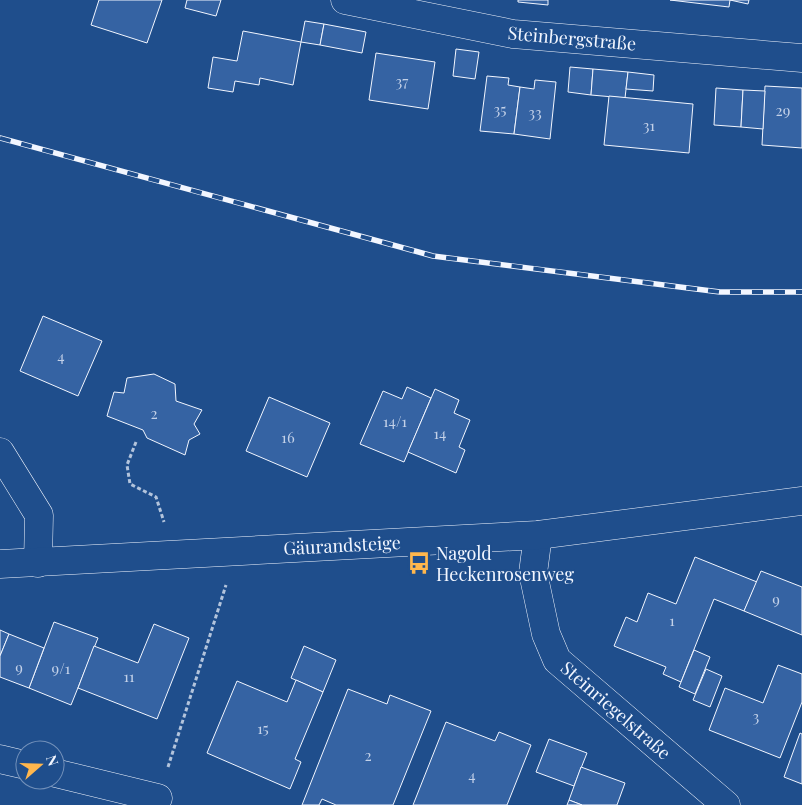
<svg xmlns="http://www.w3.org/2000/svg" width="802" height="805" font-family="'Playfair Display',serif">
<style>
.building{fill:#3563a3;stroke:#f2f6ff}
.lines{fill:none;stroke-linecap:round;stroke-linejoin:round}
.street-casing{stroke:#f2f6ff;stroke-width:29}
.path{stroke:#b3c4dc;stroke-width:3;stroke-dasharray:4 2.5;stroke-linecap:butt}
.street{stroke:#1f4e8c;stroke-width:28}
.rail-casing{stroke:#f2f6ff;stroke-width:5.5}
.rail{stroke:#1f4e8c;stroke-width:4;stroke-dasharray:11;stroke-linecap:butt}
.labels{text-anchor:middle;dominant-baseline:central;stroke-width:4;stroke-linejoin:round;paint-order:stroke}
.number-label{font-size:15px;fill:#c3d1e8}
.street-label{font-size:18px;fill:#f2f6ff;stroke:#1f4e8c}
.poi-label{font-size:18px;fill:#f2f6ff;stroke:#1f4e8c;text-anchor:start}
</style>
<rect width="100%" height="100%" fill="#1f4e8c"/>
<!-- building -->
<g class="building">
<path d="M 99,0 L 162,0 L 147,43 L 91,25 Z"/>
<path d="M 187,0 L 221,0 L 216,16 L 185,8 Z"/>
<path d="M 518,0 L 548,0 L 548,5 L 518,2 Z"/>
<path d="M 670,0 L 730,0 L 729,7 Z"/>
<path d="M 730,0 L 749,0 L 748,4 Z"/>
<path d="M 305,21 L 324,24 L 320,45 L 301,42 Z"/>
<path d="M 324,24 L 366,32 L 362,53 L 320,45 Z"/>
<path d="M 243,31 L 301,42 L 293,85 L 260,78 L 259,85 L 235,81 L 233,92 L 208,88 L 213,57 L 237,61 Z"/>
<path d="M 456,49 L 479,52 L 475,79 L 453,76 Z"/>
<path d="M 376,53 L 435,62 L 428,109 L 369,100 Z"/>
<path d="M 570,67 L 593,69 L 591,95 L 568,92 Z"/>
<path d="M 593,69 L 628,72 L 625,98 L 591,95 Z"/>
<path d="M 628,72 L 654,75 L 653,91 L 626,89 Z"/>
<path d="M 487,76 L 509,78 L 508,85 L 520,87 L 514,134 L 480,131 Z"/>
<path d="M 535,80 L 556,82 L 550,139 L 514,134 L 520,87 L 534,89 Z"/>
<path d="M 765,86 L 802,88 L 802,148 L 762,145 Z"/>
<path d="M 716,88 L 743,90 L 741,127 L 714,125 Z"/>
<path d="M 743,90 L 765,91 L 763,129 L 741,127 Z"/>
<path d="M 609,96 L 693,104 L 689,153 L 604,145 Z"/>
<path d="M 43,316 L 102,341 L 78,396 L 20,371 Z"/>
<path d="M 154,374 L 175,384 L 176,401 L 202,410 L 194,424 L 200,434 L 189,440 L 185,455 L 147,438 L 143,430 L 107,416 L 114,392 L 124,393 L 127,378 Z"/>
<path d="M 407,387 L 431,398 L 404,462 L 360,444 L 383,391 L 402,399 Z"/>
<path d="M 435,389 L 459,400 L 454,413 L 470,420 L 459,447 L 465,450 L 456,473 L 408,452 Z"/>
<path d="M 269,397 L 330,423 L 307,477 L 246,451 Z"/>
<path d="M 695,557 L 757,582 L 744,611 L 714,599 L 681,682 L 663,674 L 666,667 L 614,646 L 626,617 L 637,622 L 648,593 L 676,604 Z"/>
<path d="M 761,571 L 802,587 L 802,635 L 744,611 Z"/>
<path d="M 54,622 L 98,638 L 71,705 L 29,688 Z"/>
<path d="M 154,624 L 189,638 L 157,719 L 78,688 L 94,646 L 138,663 Z"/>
<path d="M 0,630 L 9,634 L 0,656 Z"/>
<path d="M 9,634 L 44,648 L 29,688 L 0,677 L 0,656 Z"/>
<path d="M 304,646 L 336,660 L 323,692 L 291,678 Z"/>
<path d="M 694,650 L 710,657 L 695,694 L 679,687 Z"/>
<path d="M 778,665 L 802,674 L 802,702 L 780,758 L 709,730 L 725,688 L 763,703 Z"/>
<path d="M 706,669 L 722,676 L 710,707 L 693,700 Z"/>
<path d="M 296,680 L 323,692 L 295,759 L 301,762 L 290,789 L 207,753 L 237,681 L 287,702 Z"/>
<path d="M 348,689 L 387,704 L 390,695 L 431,711 L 393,805 L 336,805 L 322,799 L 319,805 L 302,805 Z"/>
<path d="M 446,722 L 495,741 L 499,732 L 531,745 L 507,805 L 413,805 Z"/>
<path d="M 800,733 L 802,734 L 802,784 L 784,777 Z"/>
<path d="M 549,739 L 587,753 L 574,786 L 536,772 Z"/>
<path d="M 581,767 L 625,783 L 617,805 L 582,805 L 569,800 Z"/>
<path d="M 569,800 L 582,805 L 567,805 Z"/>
</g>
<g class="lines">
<defs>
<g id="street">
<path d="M 345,0 L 513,34 L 802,58"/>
<path d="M 0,452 L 39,515 L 38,563"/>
<path d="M 538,535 L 533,573 L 546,634 L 557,660 L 726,805"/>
<path d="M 0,564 L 538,535 L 802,501"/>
<path d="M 0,759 L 25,765"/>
<path d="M 55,773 L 158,798"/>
</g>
</defs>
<!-- street casing -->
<use href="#street" class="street-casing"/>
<!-- path -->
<g class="path">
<path d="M 136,442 L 127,465 L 130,484 L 156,497 L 164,522"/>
<path d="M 168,767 L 226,585"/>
</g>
<!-- street -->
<use href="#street" class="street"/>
<defs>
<path id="rail" d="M 0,138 L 433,256 L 720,292 L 802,292"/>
</defs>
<!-- rail casing -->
<use href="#rail" class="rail-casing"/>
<!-- rail -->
<use href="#rail" class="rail"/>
</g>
<!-- icons -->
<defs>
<symbol id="bus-bare" viewBox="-9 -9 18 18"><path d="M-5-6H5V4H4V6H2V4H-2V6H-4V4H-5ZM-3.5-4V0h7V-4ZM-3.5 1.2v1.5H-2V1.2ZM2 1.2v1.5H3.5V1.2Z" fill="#ffb74d" stroke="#1f4e8c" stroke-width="2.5" paint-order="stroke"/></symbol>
</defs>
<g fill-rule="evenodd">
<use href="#bus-bare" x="403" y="547" width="32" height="32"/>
</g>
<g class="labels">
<!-- number labels -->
<g class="number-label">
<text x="402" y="81">37</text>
<text x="500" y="109">35</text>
<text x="783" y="110">29</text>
<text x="535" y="112">33</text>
<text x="649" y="125">31</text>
<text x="61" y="356">4</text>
<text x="154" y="413">2</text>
<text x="395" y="421">14/1</text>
<text x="440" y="433">14</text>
<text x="288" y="437">16</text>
<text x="776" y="599">9</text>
<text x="672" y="620">1</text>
<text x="19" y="667">9</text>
<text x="61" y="668">9/1</text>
<text x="129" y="676">11</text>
<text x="756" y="716">3</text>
<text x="263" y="728">15</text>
<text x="368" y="755">2</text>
<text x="472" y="775">4</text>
</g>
<!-- street labels -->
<g class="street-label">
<text transform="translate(572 38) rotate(5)">Steinbergstraße</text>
<text transform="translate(342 545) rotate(-3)">Gäurandsteige</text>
<text transform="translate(616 710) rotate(41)">Steinriegelstraße</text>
</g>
<!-- poi labels -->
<g class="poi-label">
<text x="436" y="553">Nagold<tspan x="436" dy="21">Heckenrosenweg</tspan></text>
</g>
</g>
<!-- north arrow -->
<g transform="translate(40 765) rotate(70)"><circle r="24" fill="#1f4e8c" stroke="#7391ba"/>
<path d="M0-4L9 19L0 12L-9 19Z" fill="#ffb74d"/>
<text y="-8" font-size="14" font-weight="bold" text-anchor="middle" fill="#f2f6ff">N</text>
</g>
</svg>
